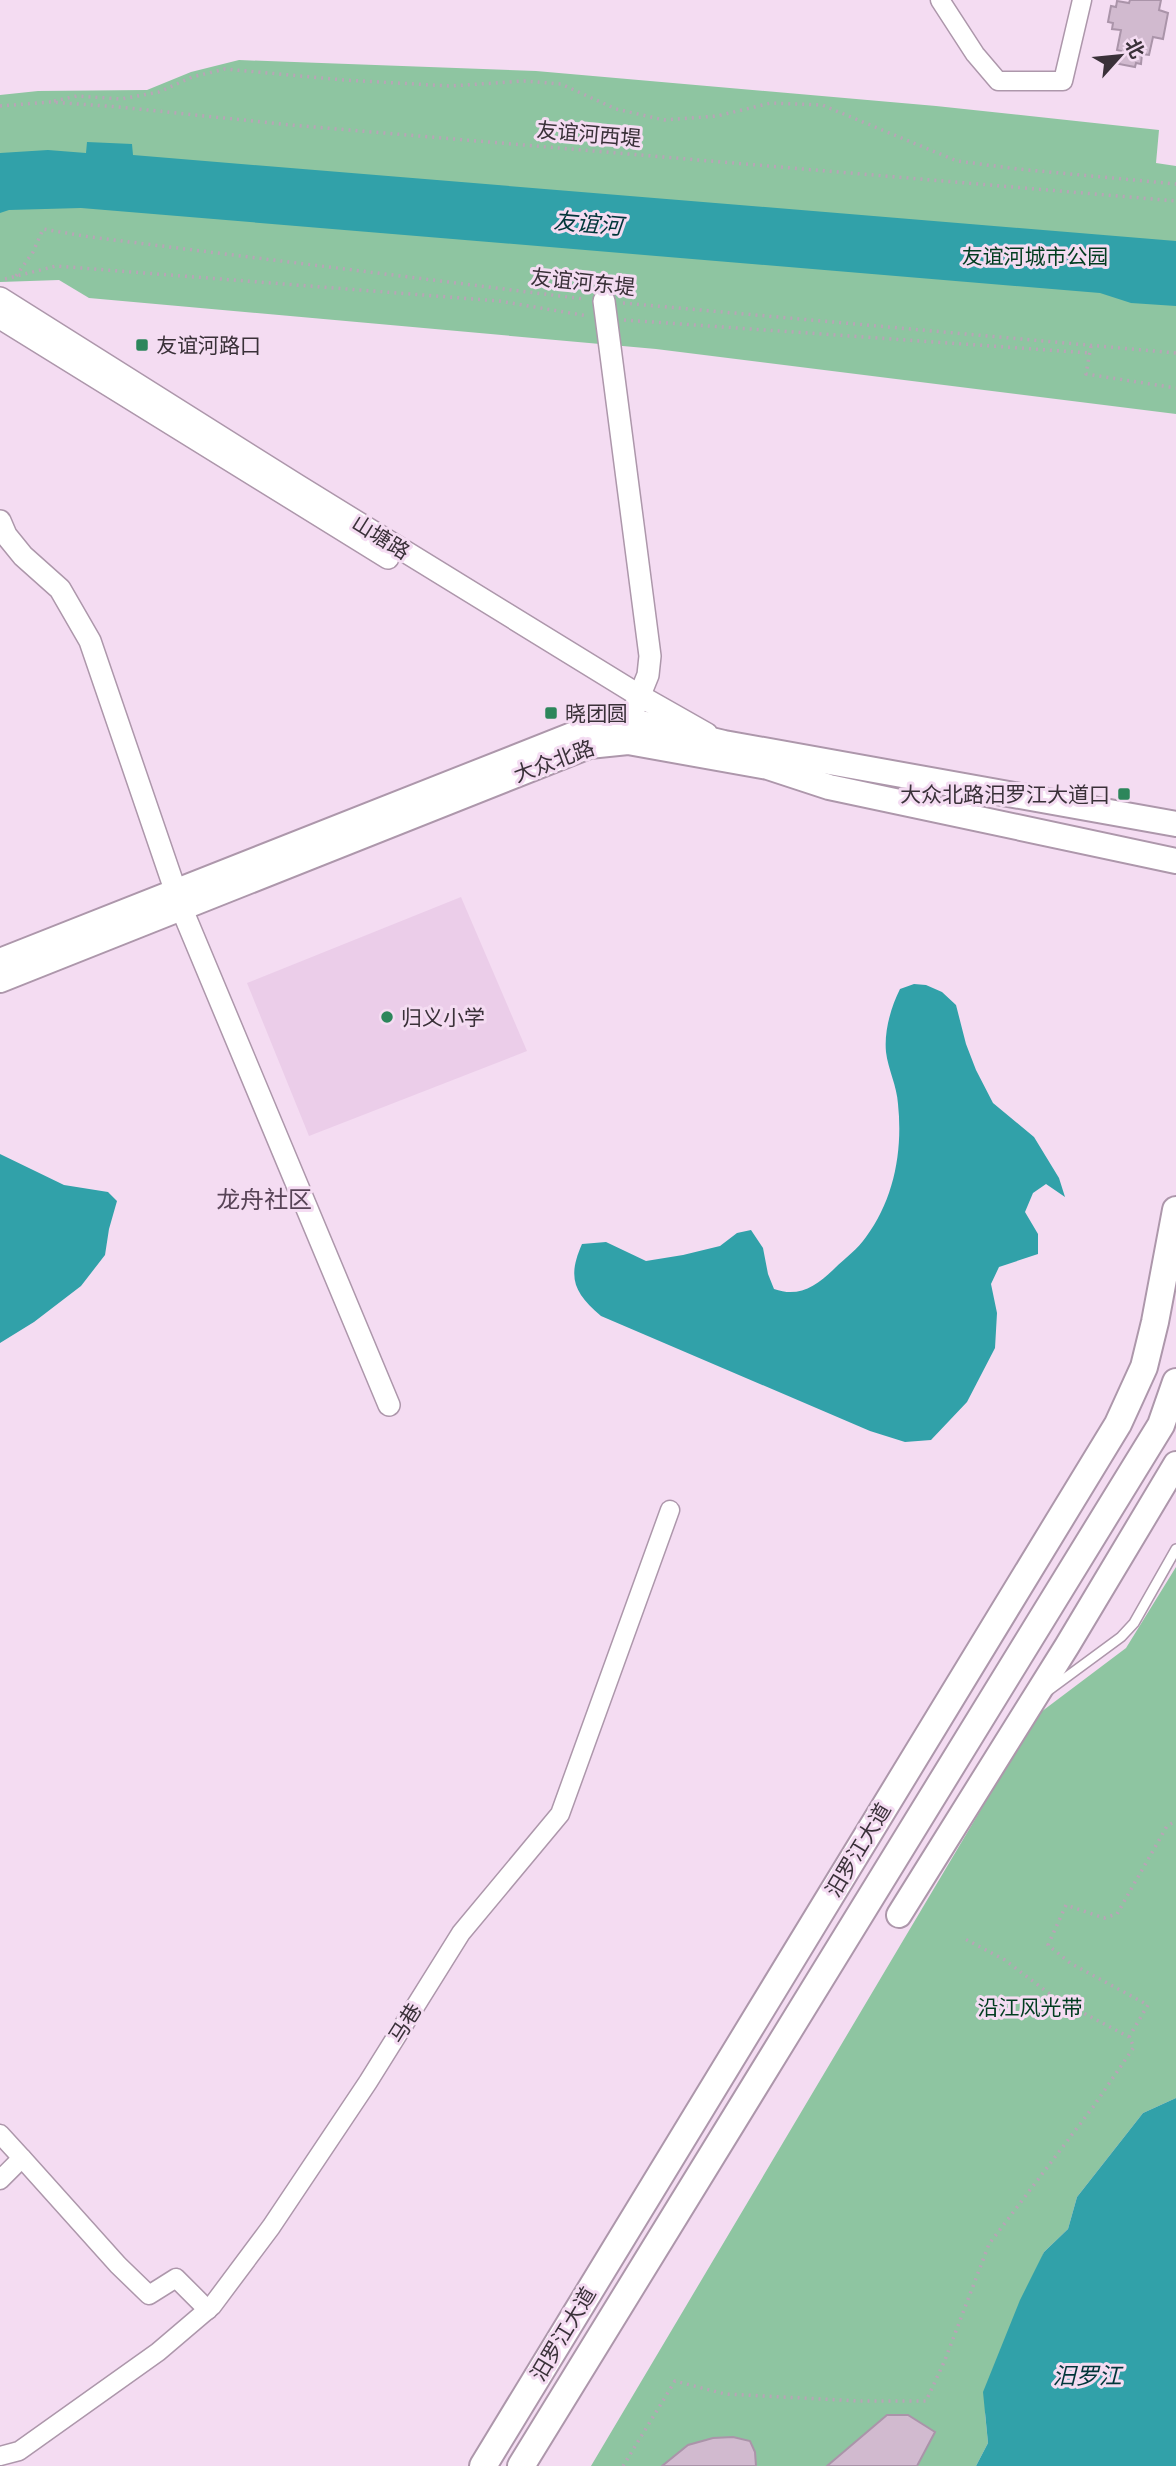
<svg xmlns="http://www.w3.org/2000/svg" width="1176" height="2466" font-family="'PT Sans','Noto Sans SC',sans-serif">
<style>
.built{fill:#ebcde9}
.green{fill:#8ec5a1}
.water{fill:#31a1a9}
.building{fill:#d1bacf;stroke:#aa94a9;stroke-width:2}
.lines{fill:none;stroke-linecap:round;stroke-linejoin:round}
.service-casing{stroke:#ad97ab;stroke-width:12}
.minor-casing{stroke:#ad97ab;stroke-width:21}
.tertiary-casing{stroke:#ad97ab;stroke-width:24}
.secondary-casing{stroke:#ad97ab;stroke-width:28}
.primary-casing{stroke:#ad97ab;stroke-width:30}
.path{stroke:#b8a5b6;stroke-width:3.5;stroke-dasharray:2 5;stroke-linecap:butt}
.service{stroke:#fff;stroke-width:9}
.minor{stroke:#fff;stroke-width:18}
.tertiary{stroke:#fff;stroke-width:21}
.secondary{stroke:#fff;stroke-width:24}
.primary{stroke:#fff;stroke-width:26}
.poi-dot{fill:#2c865b;stroke:#f4dcf2;stroke-width:2.5}
.labels{text-anchor:middle;dominant-baseline:central;stroke-width:6;stroke-linejoin:round;paint-order:stroke}
.street-label{font-size:21px;fill:#3a3139;stroke:#f4dcf2}
.park-label{font-size:21px;fill:#023d20;stroke:#f4dcf2}
.poi-label{font-size:21px;fill:#3a3139;stroke:#f4dcf2;text-anchor:start}
.water-label{font-size:23px;font-style:italic;fill:#003539;stroke:#f4dcf2}
.quarter-label{font-size:24px;fill:#584457;stroke:#f4dcf2}
</style>
<rect width="100%" height="100%" fill="#f4dcf2"/>
<!-- built -->
<path class="built" d="M 461,897 L 527,1051 L 309,1136 L 247,983 Z"/>
<!-- green -->
<g class="green">
<path d="M 239,60 L 536,71 L 936,106 L 1159,130 L 1156,163 L 1176,166 L 1176,414 L 656,349 L 89,298 L 59,280 L 0,282 L 0,95 L 38,91 L 147,90 L 191,72 Z"/>
<path d="M 1176,1567 L 1176,2098 L 1143,2113 L 1077,2197 L 1068,2229 L 1044,2252 L 985,2413 L 988,2443 L 976,2466 L 591,2466 L 1037,1715 L 1126,1648 Z"/>
</g>
<!-- water -->
<g class="water">
<path d="M 87,142 L 132,144 L 133,155 L 1176,241 L 1176,306 L 1131,303 L 1100,293 L 81,208 L 9,210 L 0,213 L 0,153 L 48,150 L 86,153 Z"/>
<path d="M 914,984 L 926,985 L 942,992 L 956,1005 L 966,1044 L 976,1070 L 993,1103 L 1034,1137 L 1059,1178 L 1065,1197 L 1046,1184 L 1033,1193 L 1025,1212 L 1038,1234 L 1038,1254 L 999,1267 L 991,1284 L 997,1313 L 995,1348 L 967,1402 L 931,1440 L 905,1442 L 870,1431 L 601,1316 C 574,1293 567,1278 582,1244 L 606,1242 L 646,1261 L 683,1255 L 720,1246 L 737,1233 L 751,1230 L 763,1248 L 768,1274 L 774,1289 C 799,1298 817,1286 835,1268 C 845,1258 858,1249 866,1237 C 894,1199 903,1151 898,1104 C 897,1086 888,1069 886,1052 C 884,1031 891,1007 900,989 Z"/>
<path d="M 0,1154 L 64,1185 L 108,1192 L 117,1201 L 109,1229 L 105,1255 L 81,1286 L 34,1322 L 0,1343 Z"/>
<path d="M 1176,2098 L 1176,2466 L 976,2466 L 988,2443 L 983,2392 L 1020,2300 L 1044,2252 L 1068,2229 L 1077,2197 L 1143,2113 Z"/>
</g>
<!-- building -->
<g class="building">
<path d="M 1130,0 L 1161,0 L 1159,10 L 1168,13 L 1163,39 L 1153,37 L 1149,55 L 1142,54 L 1141,64 L 1136,63 L 1135,67 L 1119,64 L 1121,51 L 1117,50 L 1121,30 L 1112,29 L 1113,23 L 1108,22 L 1111,6 L 1116,7 L 1117,1 L 1129,3 Z"/>
<path d="M 887,2415 L 908,2415 L 935,2432 L 917,2466 L 827,2466 Z"/>
<path d="M 733,2437 L 750,2441 L 755,2452 L 756,2466 L 662,2466 L 688,2445 L 713,2438 Z"/>
</g>
<g class="lines">
<defs>
<path id="service" d="M 1049,1690 L 1121,1637 L 1134,1623 L 1176,1549"/>
<g id="minor">
<path d="M 940,0 L 975,54 L 998,81 L 1063,81 L 1082,0"/>
<path d="M 0,2134 L 22,2158 L 0,2180"/>
<path d="M 22,2158 L 118,2265 L 149,2295 L 176,2278 L 208,2310"/>
<path d="M 0,2456 L 19,2451 L 158,2352 L 212,2306 L 271,2227 L 368,2082 L 461,1933 L 560,1814 L 670,1510"/>
</g>
<g id="tertiary">
<path d="M 0,298 L 297,485 L 640,696 L 707,734"/>
<path d="M 604,301 L 650,656 L 648,675 L 635,707"/>
<path d="M 0,318 L 388,558"/>
<path d="M 0,521 L 6,535 L 23,556 L 60,589 L 90,641 L 181,907 L 389,1405"/>
</g>
<g id="secondary">
<path d="M 0,961 L 605,722 L 628,720 L 724,743 L 1176,824"/>
<path d="M 0,980 L 589,746 L 628,742 L 768,767 L 829,787 L 1176,861"/>
<path d="M 899,1915 L 1067,1646 L 1176,1464"/>
</g>
<g id="primary">
<path d="M 483,2466 L 1118,1424 L 1144,1367 L 1155,1322 L 1176,1210"/>
<path d="M 521,2466 L 1161,1425 L 1176,1382"/>
</g>
</defs>
<!-- service casing -->
<use href="#service" class="service-casing"/>
<!-- minor casing -->
<use href="#minor" class="minor-casing"/>
<!-- tertiary casing -->
<use href="#tertiary" class="tertiary-casing"/>
<!-- secondary casing -->
<use href="#secondary" class="secondary-casing"/>
<!-- primary casing -->
<use href="#primary" class="primary-casing"/>
<!-- path -->
<g class="path">
<path d="M 54,101 L 77,96 L 121,99 L 159,92 L 192,77 L 225,69 L 344,80 L 450,86 L 524,81 L 561,84 L 616,109 L 664,120 L 717,116 L 771,103 L 822,105 L 957,161 L 1018,169 L 1176,184"/>
<path d="M 0,106 L 50,102 L 119,107 L 291,125 L 1176,201"/>
<path d="M 16,276 L 33,252 L 43,229 L 90,237 L 584,299"/>
<path d="M 5,279 L 56,266 L 499,301 L 588,316"/>
<path d="M 623,303 L 1176,353"/>
<path d="M 624,320 L 1090,353"/>
<path d="M 1091,346 L 1086,374 L 1176,388"/>
<path d="M 1129,2037 L 1148,2005 L 1070,1963 L 1048,1945 L 1066,1905 L 1104,1918 L 1117,1914 L 1167,1826 L 1176,1821"/>
<path d="M 623,2466 L 675,2381 L 725,2394 L 860,2401 L 926,2401 L 945,2360 L 989,2244 L 1093,2107 L 1134,2047 L 1129,2037 L 1055,1998 L 1005,1960 L 965,1939"/>
</g>
<!-- service -->
<use href="#service" class="service"/>
<!-- minor -->
<use href="#minor" class="minor"/>
<!-- tertiary -->
<use href="#tertiary" class="tertiary"/>
<!-- secondary -->
<use href="#secondary" class="secondary"/>
<!-- primary -->
<use href="#primary" class="primary"/>
</g>
<!-- markers -->
<g class="poi-dot">
<rect x="135" y="338" width="14" height="14" rx="3.5"/>
<rect x="544" y="706" width="14" height="14" rx="3.5"/>
<rect x="1117" y="787" width="14" height="14" rx="3.5"/>
<circle cx="387" cy="1017" r="7"/>
</g>
<g class="labels">
<!-- street labels -->
<g class="street-label">
<text transform="translate(589 134) rotate(5)">友谊河西堤</text>
<text transform="translate(583 282) rotate(6)">友谊河东堤</text>
<text transform="translate(381 537) rotate(32)">山塘路</text>
<text transform="translate(554 761) rotate(-20)">大众北路</text>
<text transform="translate(858 1850) rotate(-59)">汨罗江大道</text>
<text transform="translate(405 2023) rotate(-58)">马巷</text>
<text transform="translate(563 2334) rotate(-59)">汨罗江大道</text>
</g>
<!-- park labels -->
<g class="park-label">
<text x="1035" y="256">友谊河城市公园</text>
<text x="1030" y="2007">沿江风光带</text>
</g>
<!-- poi labels -->
<g class="poi-label">
<text x="156" y="345">友谊河路口</text>
<text x="565" y="713">晓团圆</text>
<text x="1110" y="794" text-anchor="end">大众北路汨罗江大道口</text>
<text x="401" y="1017">归义小学</text>
</g>
<!-- water labels -->
<g class="water-label">
<text transform="translate(588 223) rotate(5)">友谊河</text>
<text x="1087" y="2375">汨罗江</text>
</g>
<!-- quarter labels -->
<g class="quarter-label">
<text x="264" y="1199">龙舟社区</text>
</g>
</g>
<!-- north arrow -->
<g transform="translate(1120 56) rotate(63)" stroke="#f4dcf2" stroke-width="5" paint-order="stroke">
<path d="M0-5L12 26L0 18L-12 26Z" fill="#3a3139"/>
<text y="-10" font-size="19" font-weight="bold" text-anchor="middle" fill="#3a3139">北</text>
</g>
</svg>
